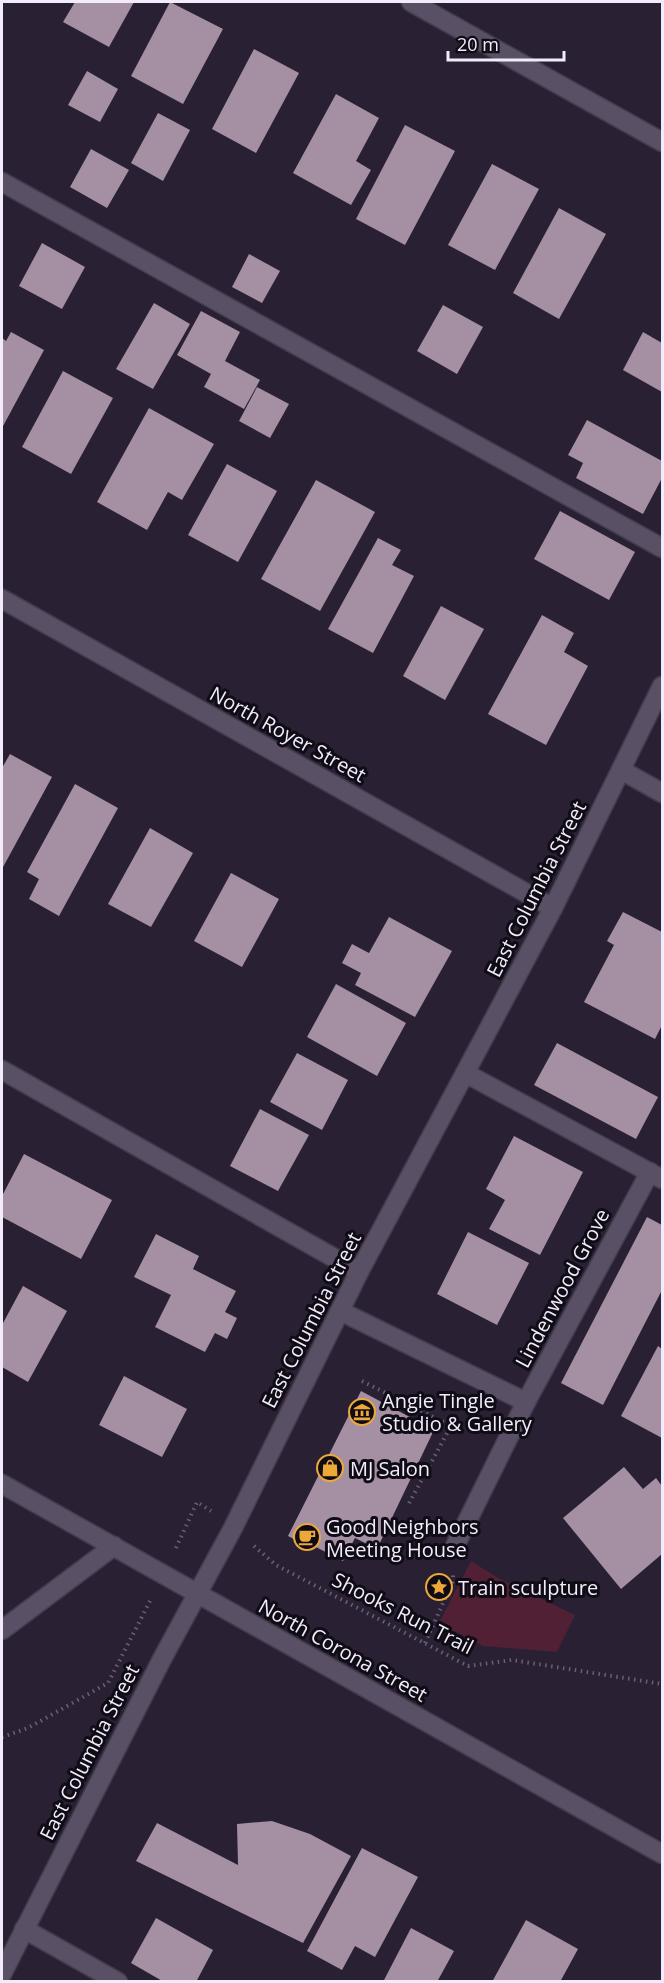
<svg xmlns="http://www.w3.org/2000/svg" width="664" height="1983" font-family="'Open Sans',sans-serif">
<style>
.green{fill:#512034}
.building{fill:#a58fa2}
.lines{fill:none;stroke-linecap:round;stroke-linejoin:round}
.minor-casing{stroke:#433c4d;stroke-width:21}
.path{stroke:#696173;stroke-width:4;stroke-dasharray:1.5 4.5;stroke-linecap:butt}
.minor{stroke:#595066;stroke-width:18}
.labels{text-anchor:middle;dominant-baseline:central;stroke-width:6;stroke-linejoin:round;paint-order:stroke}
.street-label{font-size:20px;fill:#f2ecfa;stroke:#100c15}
.poi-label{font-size:20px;fill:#f2ecfa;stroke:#100c15;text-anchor:start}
</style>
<rect width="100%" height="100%" fill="#292034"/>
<!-- green -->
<path class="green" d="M 471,1561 L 500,1579 L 575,1615 L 557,1652 L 483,1646 L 439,1623 Z"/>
<!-- building -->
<g class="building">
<path d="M 75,2 L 134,2 L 109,47 L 63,22 Z"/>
<path d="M 170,2 L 223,29 L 183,104 L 131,76 Z"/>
<path d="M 254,49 L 299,73 L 256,153 L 212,129 Z"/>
<path d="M 87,71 L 118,89 L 100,122 L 68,105 Z"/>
<path d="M 336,94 L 379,118 L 356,161 L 371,170 L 351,205 L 293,173 Z"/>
<path d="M 158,113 L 190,130 L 163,181 L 131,163 Z"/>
<path d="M 405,125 L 455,151 L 405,245 L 356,219 Z"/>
<path d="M 91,149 L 129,170 L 107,208 L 70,187 Z"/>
<path d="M 492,164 L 539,189 L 495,270 L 448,245 Z"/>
<path d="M 559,208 L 606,234 L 559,319 L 513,293 Z"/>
<path d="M 42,243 L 85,267 L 62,309 L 19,286 Z"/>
<path d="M 249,254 L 280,271 L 262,303 L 232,287 Z"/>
<path d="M 154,303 L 190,324 L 153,389 L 116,369 Z"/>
<path d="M 443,305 L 483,327 L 457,374 L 417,351 Z"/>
<path d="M 201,311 L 240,332 L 225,361 L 260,380 L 244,409 L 204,387 L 211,374 L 177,355 Z"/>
<path d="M 11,332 L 44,350 L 2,428 L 2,338 L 6,341 Z"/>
<path d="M 643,332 L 662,343 L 662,392 L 623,370 Z"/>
<path d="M 63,371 L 113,398 L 71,474 L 22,447 Z"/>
<path d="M 257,387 L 289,404 L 270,438 L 239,421 Z"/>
<path d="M 149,408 L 214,444 L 182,500 L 168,492 L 147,530 L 97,502 Z"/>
<path d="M 587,420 L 662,461 L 662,478 L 643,514 L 576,478 L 583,463 L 568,455 Z"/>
<path d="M 227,464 L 277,491 L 238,562 L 188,535 Z"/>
<path d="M 316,480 L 375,512 L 320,611 L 261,579 Z"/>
<path d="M 560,511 L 635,552 L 609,600 L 534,559 Z"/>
<path d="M 378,538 L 401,550 L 392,565 L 414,576 L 373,653 L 328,629 Z"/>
<path d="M 441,606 L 484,629 L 445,700 L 403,676 Z"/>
<path d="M 542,615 L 574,633 L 564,652 L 588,666 L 546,745 L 488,714 Z"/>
<path d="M 10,754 L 52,777 L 2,869 L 2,768 Z"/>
<path d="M 75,784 L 118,808 L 59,916 L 29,899 L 39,879 L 27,872 Z"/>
<path d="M 150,828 L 193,853 L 151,927 L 108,904 Z"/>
<path d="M 231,873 L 279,899 L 242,967 L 194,941 Z"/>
<path d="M 623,912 L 662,932 L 662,1025 L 655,1039 L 584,1002 L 614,945 L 607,941 Z"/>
<path d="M 389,917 L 452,951 L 415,1017 L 355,985 L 361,973 L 342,963 L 352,944 L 369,953 Z"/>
<path d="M 336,984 L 406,1023 L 377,1076 L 307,1037 Z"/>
<path d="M 557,1043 L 658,1097 L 636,1139 L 534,1085 Z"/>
<path d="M 297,1053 L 348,1080 L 322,1130 L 270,1102 Z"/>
<path d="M 260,1109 L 309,1135 L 278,1191 L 230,1166 Z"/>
<path d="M 514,1136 L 583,1172 L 540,1255 L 489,1229 L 505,1200 L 486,1189 Z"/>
<path d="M 24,1154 L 112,1200 L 81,1259 L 2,1217 L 2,1196 Z"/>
<path d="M 647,1217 L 662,1225 L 662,1290 L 603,1405 L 561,1383 Z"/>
<path d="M 468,1232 L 529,1263 L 497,1325 L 437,1294 Z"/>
<path d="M 156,1234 L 199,1256 L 193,1269 L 236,1291 L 225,1312 L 237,1318 L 227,1339 L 215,1333 L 205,1352 L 155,1327 L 171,1295 L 134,1277 Z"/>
<path d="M 23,1286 L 67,1311 L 28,1382 L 2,1367 L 2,1325 Z"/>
<path d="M 658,1346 L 662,1349 L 662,1438 L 621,1416 Z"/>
<path d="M 124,1376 L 187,1409 L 162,1457 L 99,1425 Z"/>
<path d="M 361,1391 L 434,1430 L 377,1549 L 355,1538 L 343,1561 L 310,1544 L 309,1547 L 288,1536 Z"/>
<path d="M 624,1467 L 643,1489 L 656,1478 L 662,1486 L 662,1554 L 621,1589 L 563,1518 Z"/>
<path d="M 272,1821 L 310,1834 L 351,1856 L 303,1943 L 136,1861 L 157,1823 L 238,1865 L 237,1824 Z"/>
<path d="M 362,1848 L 418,1877 L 375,1957 L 355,1946 L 342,1970 L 307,1951 Z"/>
<path d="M 156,1918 L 213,1950 L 196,1982 L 164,1982 L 131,1963 Z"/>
<path d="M 526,1920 L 578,1949 L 560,1982 L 492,1982 Z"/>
<path d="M 411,1928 L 454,1951 L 437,1982 L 383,1982 Z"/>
</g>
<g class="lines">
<defs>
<g id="minor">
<path d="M 411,2 L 662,142"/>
<path d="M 2,182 L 662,548"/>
<path d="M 2,599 L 553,908"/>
<path d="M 621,770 L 662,793"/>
<path d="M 2,1070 L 359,1272"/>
<path d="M 465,1073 L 662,1179"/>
<path d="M 340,1311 L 526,1402 L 650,1172"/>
<path d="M 2,1484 L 662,1854"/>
<path d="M 454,1548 L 526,1402"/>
<path d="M 2,1630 L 114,1546"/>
<path d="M 24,1929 L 118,1982"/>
<path d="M 2,1974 L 162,1659 L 233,1528 L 359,1272 L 553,908 L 662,686"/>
</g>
</defs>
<!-- minor casing -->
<use href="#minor" class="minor-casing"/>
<!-- path -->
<g class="path">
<path d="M 362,1381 L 451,1426 L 407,1507"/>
<path d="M 254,1546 L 276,1565 L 468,1666 L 512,1660 L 662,1684"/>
<path d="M 176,1548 L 197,1502 L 211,1511"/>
<path d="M 425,1643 L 453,1581 L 453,1575"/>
<path d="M 2,1737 L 28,1728 L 108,1683 L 150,1601"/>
</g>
<!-- minor -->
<use href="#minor" class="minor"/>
</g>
<!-- icons -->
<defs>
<symbol id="museum-ring" viewBox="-11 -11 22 22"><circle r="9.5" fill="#100c15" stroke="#eca93a" stroke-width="1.5"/><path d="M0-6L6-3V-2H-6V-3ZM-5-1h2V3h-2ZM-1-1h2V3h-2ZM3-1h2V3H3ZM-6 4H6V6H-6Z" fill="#eca93a"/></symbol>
<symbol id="shop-ring" viewBox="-11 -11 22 22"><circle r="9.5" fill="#100c15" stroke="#eca93a" stroke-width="1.5"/><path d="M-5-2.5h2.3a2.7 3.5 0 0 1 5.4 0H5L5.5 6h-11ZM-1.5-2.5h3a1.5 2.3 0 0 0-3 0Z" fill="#eca93a"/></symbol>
<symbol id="cafe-ring" viewBox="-11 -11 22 22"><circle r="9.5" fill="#100c15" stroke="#eca93a" stroke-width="1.5"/><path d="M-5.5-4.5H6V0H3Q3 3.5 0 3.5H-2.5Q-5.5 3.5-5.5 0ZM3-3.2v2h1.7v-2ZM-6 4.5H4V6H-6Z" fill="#eca93a"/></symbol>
<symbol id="sight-ring" viewBox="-11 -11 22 22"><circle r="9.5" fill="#100c15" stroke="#eca93a" stroke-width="1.5"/><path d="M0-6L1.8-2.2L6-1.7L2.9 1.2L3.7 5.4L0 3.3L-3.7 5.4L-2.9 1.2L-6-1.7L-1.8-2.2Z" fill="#eca93a"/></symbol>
</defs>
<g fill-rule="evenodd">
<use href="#museum-ring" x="347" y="1397" width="30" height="30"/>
<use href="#shop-ring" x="315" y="1453" width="30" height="30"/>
<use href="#cafe-ring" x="292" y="1522" width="30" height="30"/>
<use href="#sight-ring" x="424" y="1572" width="30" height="30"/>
</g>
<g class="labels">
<!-- street labels -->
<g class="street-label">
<text transform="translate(288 734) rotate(29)">North Royer Street</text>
<text transform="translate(536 889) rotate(-63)">East Columbia Street</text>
<text transform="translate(562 1288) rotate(-62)">Lindenwood Grove</text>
<text transform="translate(311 1320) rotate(-63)">East Columbia Street</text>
<text transform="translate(403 1613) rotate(27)">Shooks Run Trail</text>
<text transform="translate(343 1650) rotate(29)">North Corona Street</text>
<text transform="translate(89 1752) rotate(-63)">East Columbia Street</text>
</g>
<!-- poi labels -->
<g class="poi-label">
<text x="382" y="1400">Angie Tingle<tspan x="382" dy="23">Studio &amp; Gallery</tspan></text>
<text x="350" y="1468">MJ Salon</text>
<text x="326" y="1526">Good Neighbors<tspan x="326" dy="23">Meeting House</tspan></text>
<text x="458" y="1587">Train sculpture</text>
</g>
</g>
<!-- border -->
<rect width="664" height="1983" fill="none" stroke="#f2ecfa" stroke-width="6"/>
<!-- scale -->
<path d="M448 51v9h116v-9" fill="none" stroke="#f2ecfa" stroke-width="3"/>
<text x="457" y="51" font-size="18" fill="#f2ecfa" stroke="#100c15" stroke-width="4.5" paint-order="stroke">20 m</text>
</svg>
